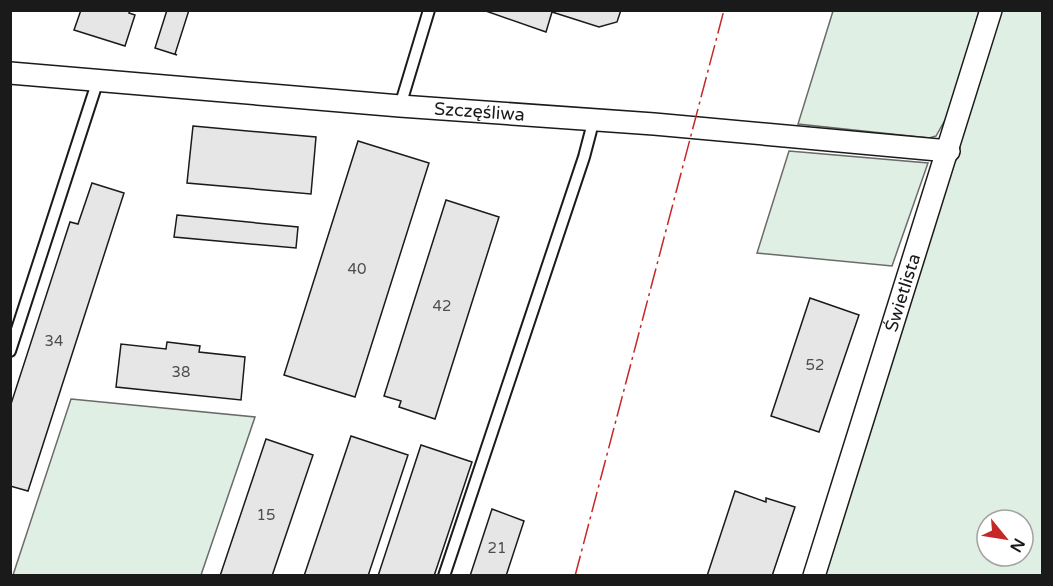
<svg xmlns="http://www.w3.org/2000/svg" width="1053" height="586" font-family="'Varela Round',sans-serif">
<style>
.green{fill:#e0efe3;stroke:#6a6a6a;stroke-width:1.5;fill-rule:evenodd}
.building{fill:#e6e6e6;stroke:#1a1a1a;stroke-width:1.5}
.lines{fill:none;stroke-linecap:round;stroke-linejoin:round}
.service-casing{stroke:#1a1a1a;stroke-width:14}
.minor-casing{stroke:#1a1a1a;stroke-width:24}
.service{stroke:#fff;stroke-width:10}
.minor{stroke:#fff;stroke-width:21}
.power{stroke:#c62828;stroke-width:1.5;stroke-dasharray:21 4.5 3 4.5;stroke-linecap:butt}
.labels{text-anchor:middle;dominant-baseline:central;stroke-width:4.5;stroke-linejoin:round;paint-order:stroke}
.number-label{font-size:15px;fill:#4d4d4d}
.street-label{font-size:18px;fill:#1a1a1a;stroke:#fff}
</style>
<rect width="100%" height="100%" fill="#fff"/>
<!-- green -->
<g class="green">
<path d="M 833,11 L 979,11 L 950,111 L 936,136 L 929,138 L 798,124 Z"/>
<path d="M 1001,11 L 1042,11 L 1042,575 L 823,576 ZM 987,520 L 1023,520 L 1023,556 L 987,556 Z"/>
<path d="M 789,151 L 928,163 L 892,266 L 757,253 Z"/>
<path d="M 71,399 L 255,417 L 201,575 L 13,575 Z"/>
</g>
<!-- building -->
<g class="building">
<path d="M 81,10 L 130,10 L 129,13 L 135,15 L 125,46 L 74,30 Z"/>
<path d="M 167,10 L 189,10 L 175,54 L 177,55 L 155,48 Z"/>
<path d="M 483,10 L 621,10 L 617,22 L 599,27 L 552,12 L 546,32 Z"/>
<path d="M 193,126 L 316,137 L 311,194 L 187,183 Z"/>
<path d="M 358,141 L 429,163 L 355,397 L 284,375 Z"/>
<path d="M 92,183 L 124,193 L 28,491 L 10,486 L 10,407 L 70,222 L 78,224 Z"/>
<path d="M 446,200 L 499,217 L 435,419 L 399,407 L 401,401 L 384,396 Z"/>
<path d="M 177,215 L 298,227 L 296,248 L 174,237 Z"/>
<path d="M 810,298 L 859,315 L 819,432 L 771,416 Z"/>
<path d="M 167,342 L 200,346 L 199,352 L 245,357 L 241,400 L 116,387 L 121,344 L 166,349 Z"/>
<path d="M 351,436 L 408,455 L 368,576 L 304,576 Z"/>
<path d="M 266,439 L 313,455 L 272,576 L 220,576 Z"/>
<path d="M 421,445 L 472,462 L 434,576 L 378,576 Z"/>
<path d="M 735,491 L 766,502 L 766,498 L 795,507 L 772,576 L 707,576 Z"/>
<path d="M 492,509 L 524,521 L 506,576 L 470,576 Z"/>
</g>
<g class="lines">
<defs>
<g id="service">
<path d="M 400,106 L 429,10"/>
<path d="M 10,351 L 98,80"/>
<path d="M 444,576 L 584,157 L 594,119"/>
</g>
<g id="minor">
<path id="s1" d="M 10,73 L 400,106 L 654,124 L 949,151"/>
<path id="s2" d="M 814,576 L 991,10"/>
</g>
</defs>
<!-- service casing -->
<use href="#service" class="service-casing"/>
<!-- minor casing -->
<use href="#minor" class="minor-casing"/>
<!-- service -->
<use href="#service" class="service"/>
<!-- minor -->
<use href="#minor" class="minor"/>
<!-- power -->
<path class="power" d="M 575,576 L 724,10"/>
</g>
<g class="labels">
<!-- number labels -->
<g class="number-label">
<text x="357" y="269">40</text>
<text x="442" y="306">42</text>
<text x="54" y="341">34</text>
<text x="815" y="365">52</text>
<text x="181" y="372">38</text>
<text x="266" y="515">15</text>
<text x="497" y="548">21</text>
</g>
<!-- street labels -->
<g class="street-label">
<text stroke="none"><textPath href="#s1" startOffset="471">Szczęśliwa</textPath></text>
<text stroke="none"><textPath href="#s2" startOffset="297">Świetlista</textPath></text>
</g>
</g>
<!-- border -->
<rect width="1053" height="586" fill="none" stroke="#1a1a1a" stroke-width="24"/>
<!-- north arrow -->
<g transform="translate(1005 538) rotate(120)"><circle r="28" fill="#ffffff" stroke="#a3a3a3" stroke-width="1.5"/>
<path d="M0-4.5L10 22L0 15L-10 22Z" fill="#c62828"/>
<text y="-9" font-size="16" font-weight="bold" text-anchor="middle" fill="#1a1a1a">N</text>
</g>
</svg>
